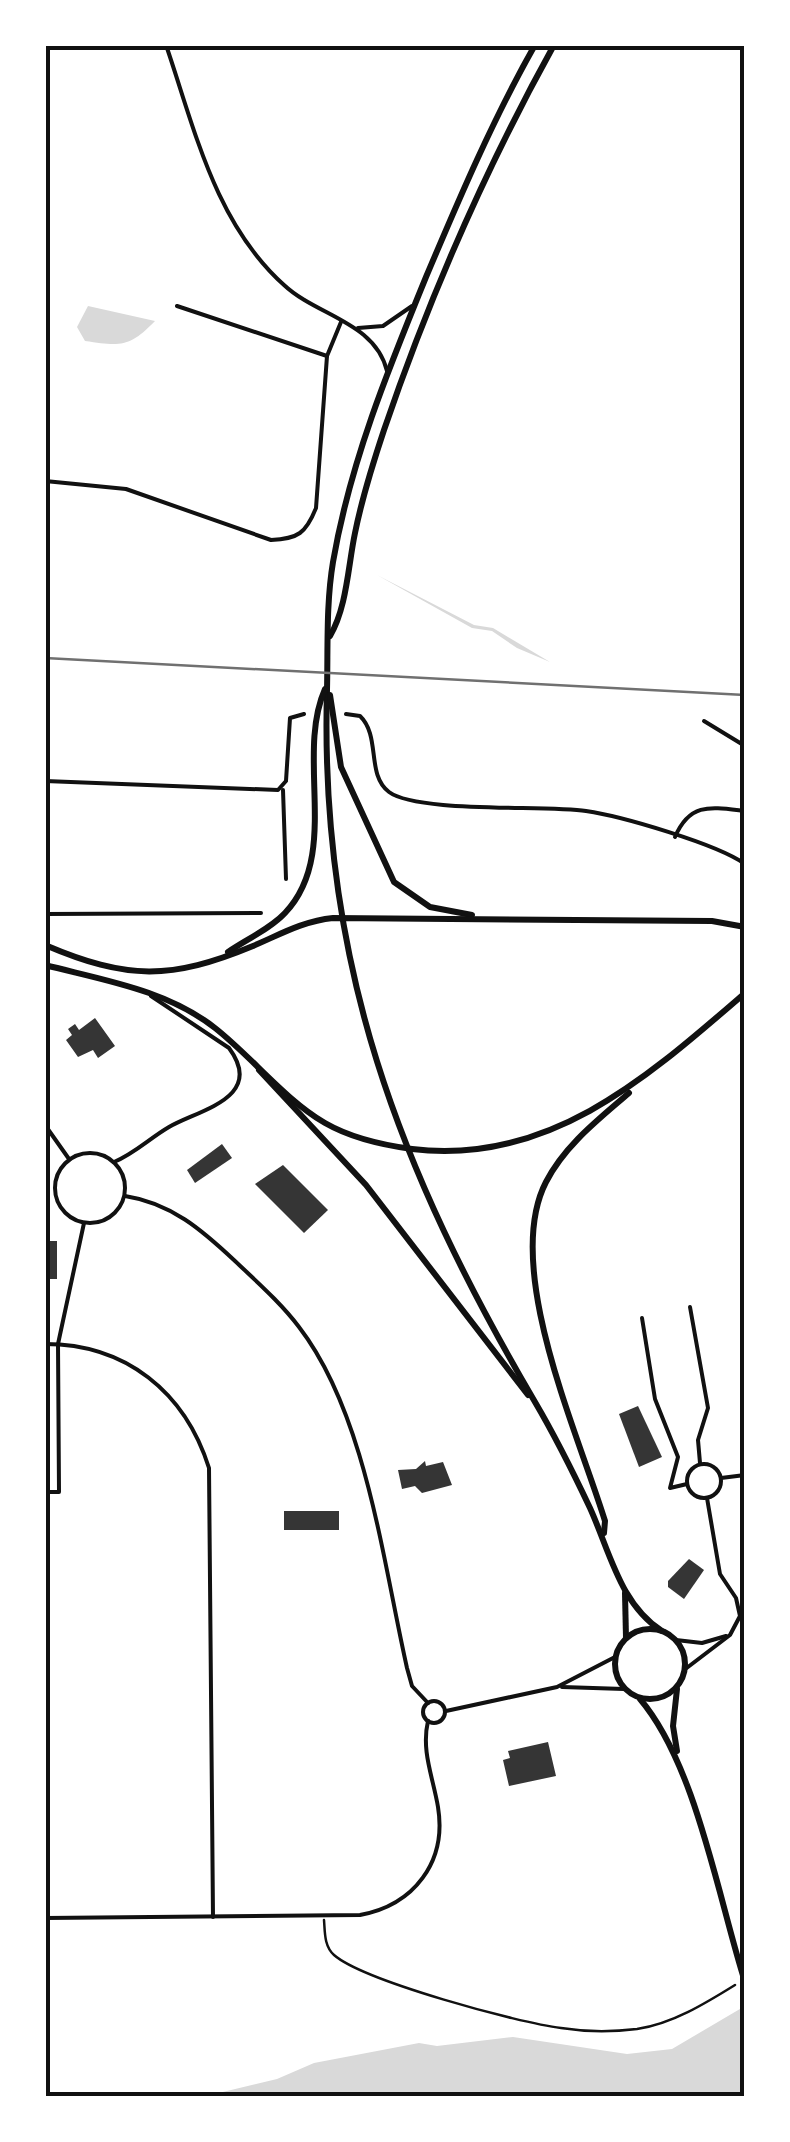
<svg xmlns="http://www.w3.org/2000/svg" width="790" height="2142" font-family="Signika,sans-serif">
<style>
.water{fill:#d9d9d9}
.building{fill:#353535}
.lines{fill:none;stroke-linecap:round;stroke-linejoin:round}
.path{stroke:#111;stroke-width:2.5}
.minor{stroke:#111;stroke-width:4}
.primary{stroke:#111;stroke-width:6}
.rail{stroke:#707070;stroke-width:2.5}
.neatline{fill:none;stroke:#111;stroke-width:4}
</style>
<rect width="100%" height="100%" fill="#fff"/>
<!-- water -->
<g class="water">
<path d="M 88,306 L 155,321 C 129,348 120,346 85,341 L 77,327 Z"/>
<path d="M 377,575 L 474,625 L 493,628 L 550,662 L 517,648 L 492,631 L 472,628 Z"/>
<path d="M 745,2006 L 745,2097 L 202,2097 L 277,2079 L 314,2063 L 419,2043 L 437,2046 L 513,2037 L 627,2054 L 672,2049 Z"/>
</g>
<!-- building -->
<g class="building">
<path d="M 95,1018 L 115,1046 L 98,1058 L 93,1050 L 78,1057 L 66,1040 L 72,1035 L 68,1029 L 75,1024 L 79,1030 Z"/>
<path d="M 222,1144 L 232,1158 L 195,1183 L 187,1170 Z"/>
<path d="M 283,1165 L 328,1210 L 304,1233 L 255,1184 Z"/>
<rect x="45" y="1241" width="12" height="38"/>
<path d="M 638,1406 L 662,1457 L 639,1467 L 619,1414 Z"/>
<path d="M 425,1461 L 426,1466 L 443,1462 L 452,1485 L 422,1493 L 415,1486 L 402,1489 L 398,1470 L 416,1469 Z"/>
<rect x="284" y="1511" width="55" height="19"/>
<path d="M 689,1559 L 704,1570 L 684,1599 L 668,1587 L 668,1581 Z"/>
<path d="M 548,1742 L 556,1776 L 509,1786 L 503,1760 L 510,1758 L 508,1751 Z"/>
</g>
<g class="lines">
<!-- path -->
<path class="path" d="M 324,1920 C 325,1932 324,1946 334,1955 C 364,1981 519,2023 561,2028 C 586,2032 612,2032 637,2029 C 672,2024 706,2003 735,1985"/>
<!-- minor -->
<g class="minor">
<path d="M 166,45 C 195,130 215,223 284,285 C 317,316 375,322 387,371"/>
<path d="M 177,306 L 327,356"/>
<path d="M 358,328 L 383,326 L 412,306"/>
<path d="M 45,481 L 126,489 L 271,540 C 298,539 306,533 316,508 L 327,356 L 341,322"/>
<path d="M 346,714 L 360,716 C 381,736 366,775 389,792 C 417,813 545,805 586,811 C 621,816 717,844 745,864"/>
<path d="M 704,721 L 745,746"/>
<path d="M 45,781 L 278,790 L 286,781 L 290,718 L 304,714"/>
<path d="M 283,790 L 286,879"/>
<path d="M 675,837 C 690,802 711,807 745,811"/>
<path d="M 45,914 L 261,913"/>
<path d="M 45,1125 L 69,1159"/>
<circle cx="90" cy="1188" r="35"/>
<path d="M 114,1162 C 134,1154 150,1138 169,1127 C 198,1110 266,1098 229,1048 L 151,996"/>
<path d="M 125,1196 C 171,1203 202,1230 235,1261 C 257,1282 281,1303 299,1327 C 366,1414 383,1562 407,1668 L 412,1686 L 428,1703"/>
<path d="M 690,1307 L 708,1408 L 698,1440 L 700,1463"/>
<path d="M 642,1318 L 655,1399 L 678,1457 L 670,1488 L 687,1484"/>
<path d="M 45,1344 C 126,1344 185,1392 209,1468 L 213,1917"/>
<circle cx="704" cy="1481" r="17"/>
<path d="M 721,1478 L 745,1475"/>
<path d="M 45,1492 L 59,1492 L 58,1344 L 84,1223"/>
<path d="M 676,1640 L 702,1643 L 726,1636"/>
<path d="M 684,1670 L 730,1635 L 740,1616 L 736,1598 L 720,1574 L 707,1498"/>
<path d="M 562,1687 L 624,1689"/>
<circle cx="434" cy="1712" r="11"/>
<path d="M 446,1711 L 557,1687 L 615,1657"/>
<path d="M 45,1918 L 360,1915 C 414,1905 447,1862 438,1807 C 433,1777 421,1751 428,1721"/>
</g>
<!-- primary -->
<g class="primary">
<path d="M 535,45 C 493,119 459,199 426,277 C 388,370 350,463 333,562 C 326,604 328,647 327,690 C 319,963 399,1170 535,1402 C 555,1436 573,1472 590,1508 C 610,1552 620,1604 662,1631"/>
<path d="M 330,636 C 347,607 348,566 355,533 C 362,498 373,463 384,430 C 429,298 487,166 554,45"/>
<path d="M 330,695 L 341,767 L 394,882 L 430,907 L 472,915"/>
<path d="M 45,945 C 127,980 171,980 253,946 C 279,935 303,921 333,918 L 712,921 L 745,927"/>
<path d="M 228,952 C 247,939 270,929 285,913 C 341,854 295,757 325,689"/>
<path d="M 45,965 C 103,980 167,990 215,1028 C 252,1057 284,1099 325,1123 C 351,1138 382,1145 412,1149 C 549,1166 649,1076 745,993"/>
<path d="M 259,1070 L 366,1185 L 528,1395"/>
<path d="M 604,1533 L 605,1521 C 578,1433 502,1267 546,1182 C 565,1145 599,1119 629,1093"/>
<path d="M 625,1593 L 626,1638"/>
<circle cx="650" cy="1664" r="35"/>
<path d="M 677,1689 L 673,1726 L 677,1751"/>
<path d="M 640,1699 C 696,1765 718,1897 745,1982"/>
</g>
<!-- rail -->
<path class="rail" d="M 45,658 L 745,695"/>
</g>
<!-- border -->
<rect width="790" height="2142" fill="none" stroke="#ffffff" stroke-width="95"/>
<rect x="48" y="48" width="694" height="2046" class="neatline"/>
</svg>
